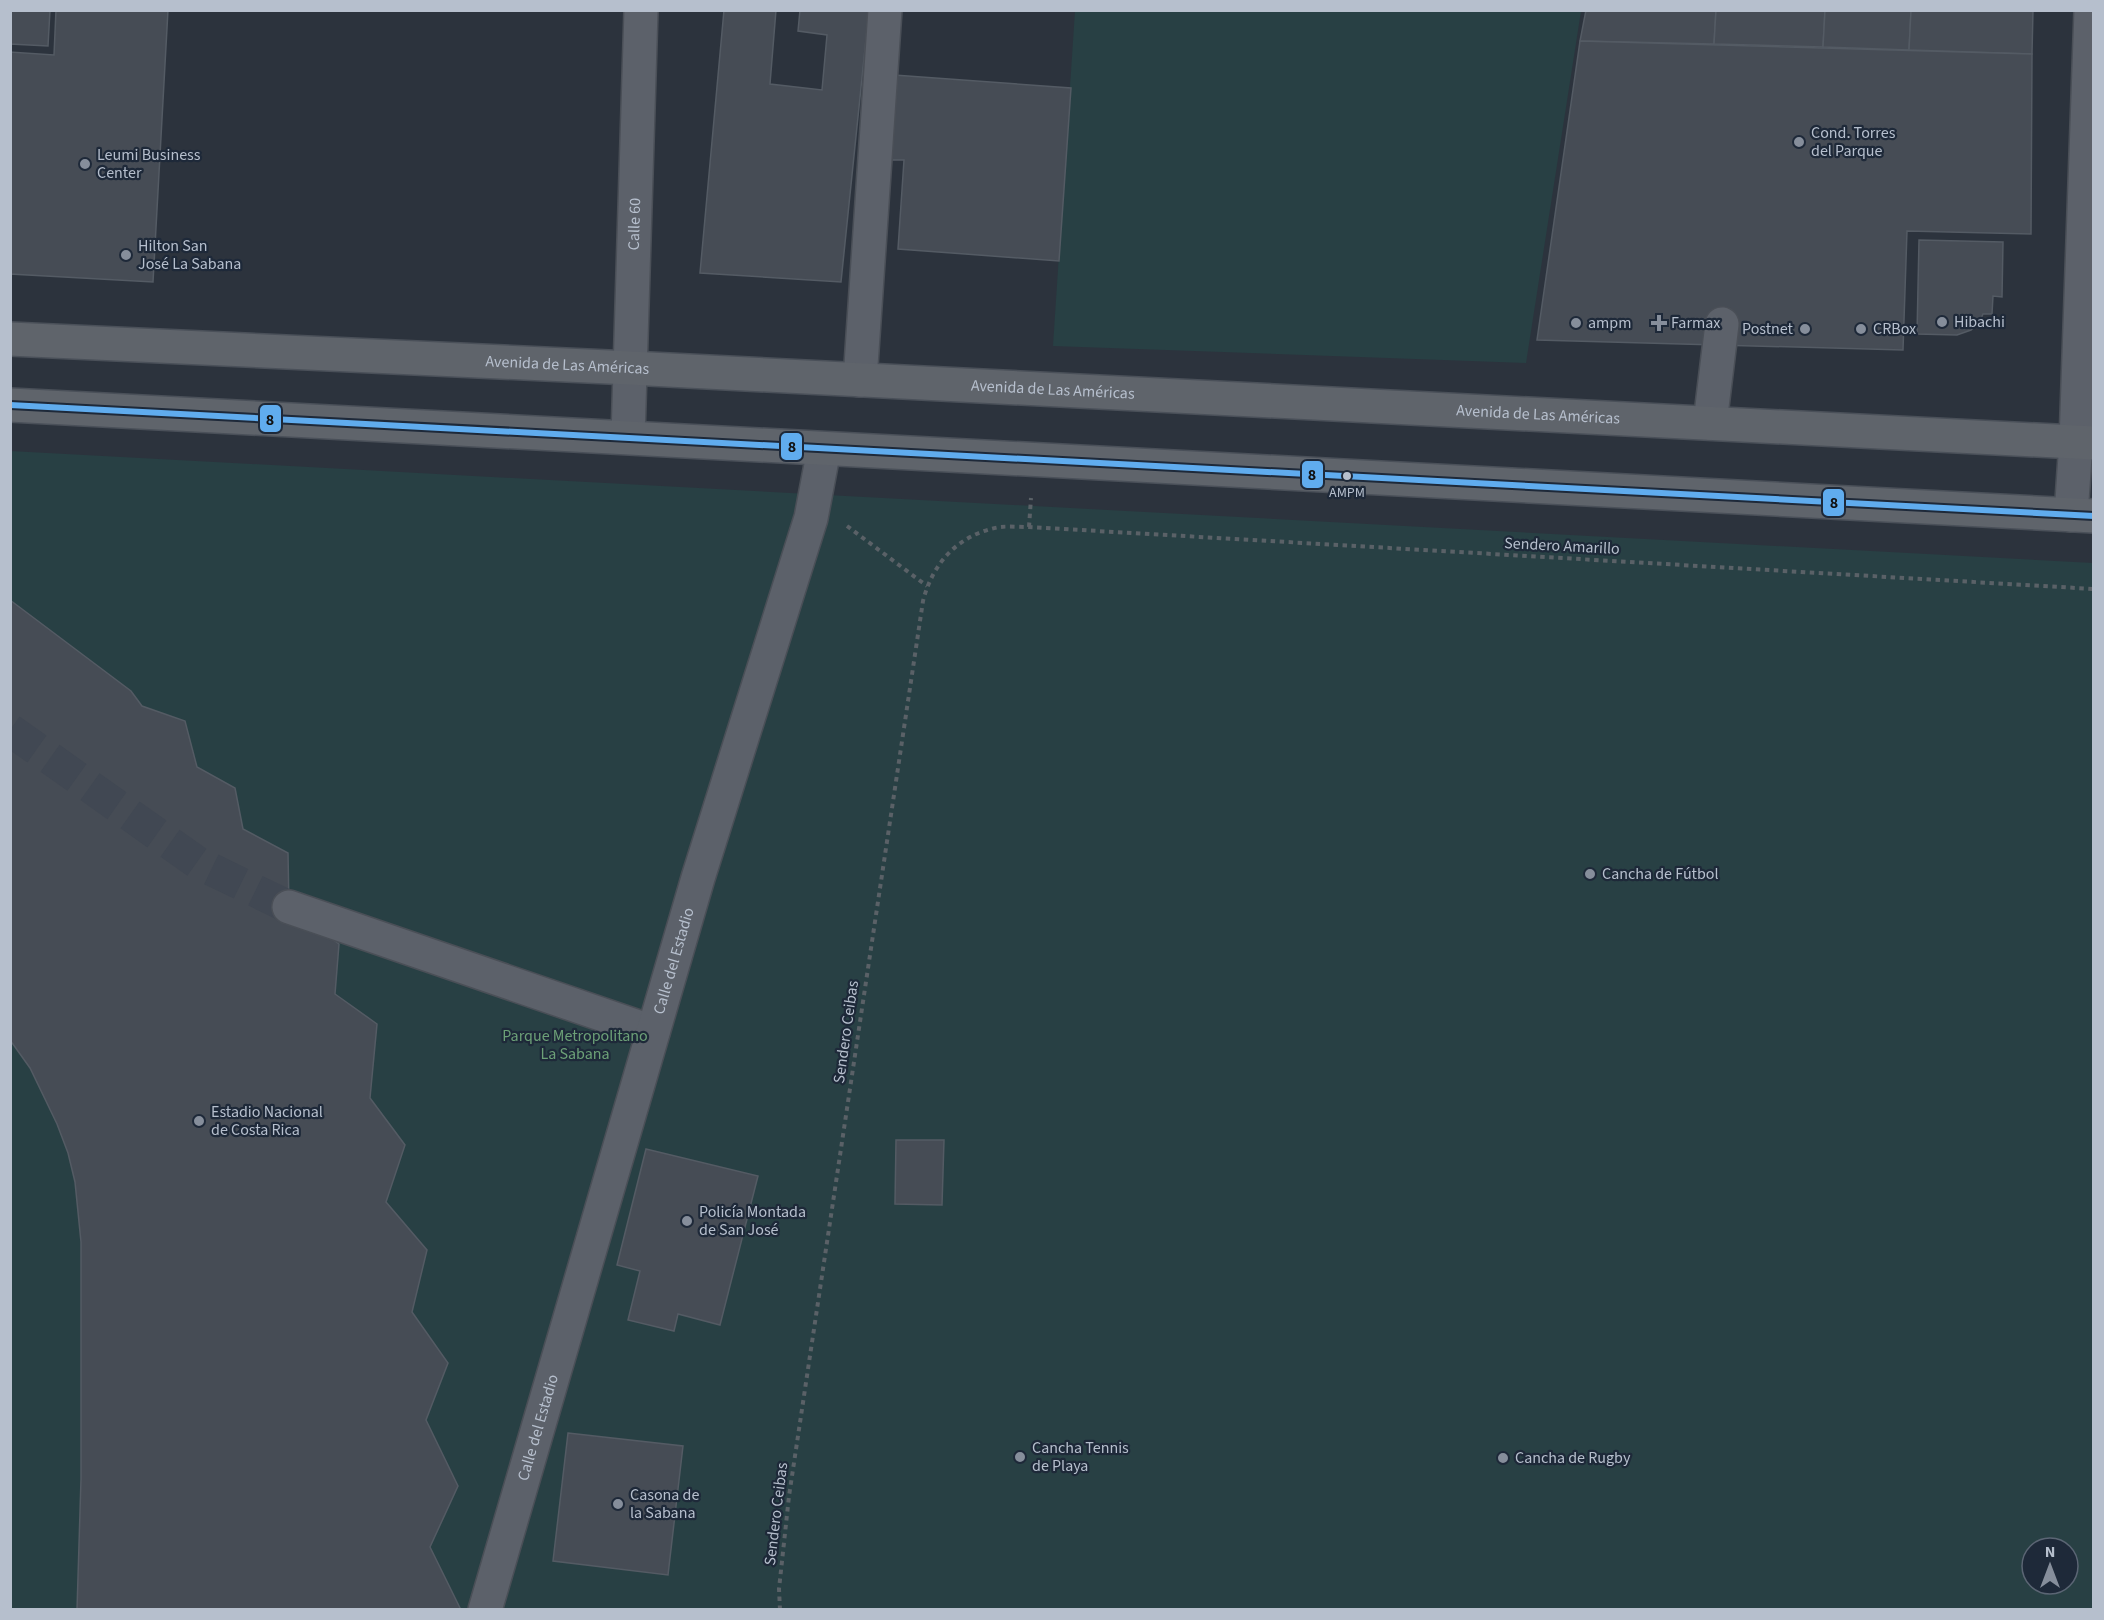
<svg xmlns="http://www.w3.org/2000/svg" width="2104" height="1620" font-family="'Source Sans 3',sans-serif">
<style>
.green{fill:#284044;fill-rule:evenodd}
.building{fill:#464c55;stroke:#545b64;stroke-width:1.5}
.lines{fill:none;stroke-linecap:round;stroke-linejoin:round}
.minor-tunnel{stroke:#414853;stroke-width:33;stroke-dasharray:33 16;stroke-linecap:butt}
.minor-casing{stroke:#4a4f57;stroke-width:36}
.major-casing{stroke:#4a5059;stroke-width:36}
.path{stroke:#5a6167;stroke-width:4;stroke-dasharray:4.5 4.5;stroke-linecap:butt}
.minor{stroke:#5c616a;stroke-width:33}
.major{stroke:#5f646b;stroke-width:33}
.bus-1-casing{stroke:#1e2939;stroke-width:10}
.bus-1{stroke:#60acee;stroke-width:6}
.poi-dot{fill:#868e9b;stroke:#1e2939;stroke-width:2}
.bus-dot{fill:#b6bfcd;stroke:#1e2939;stroke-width:2}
.labels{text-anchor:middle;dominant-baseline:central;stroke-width:4.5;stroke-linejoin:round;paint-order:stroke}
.bus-label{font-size:14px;fill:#b6bfcd;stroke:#1e2939}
.poi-label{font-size:16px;fill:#b6bfcd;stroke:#1e2939;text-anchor:start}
.street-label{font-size:16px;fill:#b6bfcd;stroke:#1e2939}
.park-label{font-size:16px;fill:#6ca077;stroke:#1e2939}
.line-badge{stroke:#1e2939;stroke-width:2}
.pale-badge-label{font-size:16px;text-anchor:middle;font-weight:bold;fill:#111}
</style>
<rect width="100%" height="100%" fill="#2c333d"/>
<!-- green -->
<g class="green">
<path d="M 1075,11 L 1581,11 L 1526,363 L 1053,346 Z"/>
<path d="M 10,451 L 2093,563 L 2093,1609 L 11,1609 ZM 2032,1548 L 2068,1548 L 2068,1584 L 2032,1584 Z"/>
</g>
<!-- building -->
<g class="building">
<path d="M 10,10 L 50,10 L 48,46 L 10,44 Z"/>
<path d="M 56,10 L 168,10 L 153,282 L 10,274 L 10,52 L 54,55 Z"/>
<path d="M 724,10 L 776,10 L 770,84 L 822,90 L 827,35 L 798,31 L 800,10 L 869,10 L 841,282 L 700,273 Z"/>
<path d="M 1586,10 L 1716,10 L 1714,44 L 1580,41 Z"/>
<path d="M 1716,10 L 1825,10 L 1823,47 L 1714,44 Z"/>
<path d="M 1825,10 L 1911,10 L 1909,50 L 1823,47 Z"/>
<path d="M 1911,10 L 2033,10 L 2032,54 L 1909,50 Z"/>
<path d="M 1580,41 L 2032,54 L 2031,234 L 1907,231 L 1903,350 L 1537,340 Z"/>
<path d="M 894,75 L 1071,88 L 1059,261 L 898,249 L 904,160 L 891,160 Z"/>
<path d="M 1919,240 L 2003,242 L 2002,297 L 1993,296 L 1992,314 L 1983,314 L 1979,323 L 1971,330 L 1957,335 L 1917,334 Z"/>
<path d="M 10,600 L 131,691 L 142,706 L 185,721 L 197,767 L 235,788 L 243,829 L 288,853 L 289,907 L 339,944 L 335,994 L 377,1024 L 370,1098 L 405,1145 L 386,1202 L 427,1250 L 412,1312 L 448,1363 L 426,1420 L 458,1486 L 430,1547 L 461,1610 L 77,1610 L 81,1479 L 81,1242 L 75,1182 L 68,1153 L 57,1124 L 30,1068 L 10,1040 L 10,746 L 17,750 L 10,731 Z"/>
<path d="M 896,1140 L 944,1140 L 942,1205 L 895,1204 Z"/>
<path d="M 646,1149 L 758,1176 L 720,1325 L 678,1314 L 674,1331 L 628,1320 L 640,1271 L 617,1265 Z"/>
<path d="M 568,1433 L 683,1446 L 668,1575 L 553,1561 Z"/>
</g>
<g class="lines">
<!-- minor-tunnel -->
<path class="minor-tunnel" d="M 10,730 L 198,863 L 289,907"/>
<defs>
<g id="minor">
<path d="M 860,380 L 885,10"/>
<path d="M 1710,423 L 1722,324"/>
<path id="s1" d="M 628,437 L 641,10"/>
<path d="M 2071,515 L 2076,442 L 2091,10"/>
<path d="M 289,907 L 653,1032"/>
<path id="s2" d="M 485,1610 L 698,878 L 811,518 L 824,449"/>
</g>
<g id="major">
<path id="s3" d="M 10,339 L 630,368 L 2094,443"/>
<path d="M 10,405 L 2094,516"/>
</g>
</defs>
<!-- minor casing -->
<use href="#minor" class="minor-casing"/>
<!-- major casing -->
<use href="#major" class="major-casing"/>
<!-- path -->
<g class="path">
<path d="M 847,526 L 927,586"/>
<path d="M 1029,527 L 1031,498"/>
<path d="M 780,1610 L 779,1589 L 789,1496 L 923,601 C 933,562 959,534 1000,527 C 1009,526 1020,527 1029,527 L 2094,589"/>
</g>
<!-- minor -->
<use href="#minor" class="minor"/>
<!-- major -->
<use href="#major" class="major"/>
<defs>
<path id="bus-1" d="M 10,405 L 2094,516"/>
</defs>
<!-- bus-1 casing -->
<use href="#bus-1" class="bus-1-casing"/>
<!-- bus-1 -->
<use href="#bus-1" class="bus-1"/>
</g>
<!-- markers -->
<g class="poi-dot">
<circle cx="1799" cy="142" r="6"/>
<circle cx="85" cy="164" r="6"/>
<circle cx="126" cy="255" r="6"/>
<circle cx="1942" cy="322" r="6"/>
<circle cx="1576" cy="323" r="6"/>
<path d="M1656 314h6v6h6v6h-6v6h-6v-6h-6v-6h6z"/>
<circle cx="1805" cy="329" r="6"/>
<circle cx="1861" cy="329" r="6"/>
<circle cx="1590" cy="874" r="6"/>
<circle cx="199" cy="1121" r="6"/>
<circle cx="687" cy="1221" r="6"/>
<circle cx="1020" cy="1457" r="6"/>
<circle cx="1503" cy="1458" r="6"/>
<circle cx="618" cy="1504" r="6"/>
</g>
<circle class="bus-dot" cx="1347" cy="476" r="5"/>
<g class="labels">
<!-- bus labels -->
<g class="bus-label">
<text x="1347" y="493">AMPM</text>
</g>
<!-- poi labels -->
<g class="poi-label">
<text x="1811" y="133">Cond. Torres<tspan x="1811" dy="18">del Parque</tspan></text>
<text x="97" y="155">Leumi Business<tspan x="97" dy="18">Center</tspan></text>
<text x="138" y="246">Hilton San<tspan x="138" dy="18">José La Sabana</tspan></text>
<text x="1954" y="322">Hibachi</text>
<text x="1588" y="323">ampm</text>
<text x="1671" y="323">Farmax</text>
<text x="1793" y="329" text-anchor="end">Postnet</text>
<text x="1873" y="329">CRBox</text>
<text x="1602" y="874">Cancha de Fútbol</text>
<text x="211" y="1112">Estadio Nacional<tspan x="211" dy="18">de Costa Rica</tspan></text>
<text x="699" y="1212">Policía Montada<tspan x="699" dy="18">de San José</tspan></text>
<text x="1032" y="1448">Cancha Tennis<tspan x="1032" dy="18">de Playa</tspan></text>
<text x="1515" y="1458">Cancha de Rugby</text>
<text x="630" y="1495">Casona de<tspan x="630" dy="18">la Sabana</tspan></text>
</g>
<!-- street labels -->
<g class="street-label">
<text stroke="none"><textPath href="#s1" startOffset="213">Calle 60</textPath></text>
<text stroke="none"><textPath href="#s3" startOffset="558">Avenida de Las Américas</textPath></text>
<text stroke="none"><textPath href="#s3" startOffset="1044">Avenida de Las Américas</textPath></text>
<text stroke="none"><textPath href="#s3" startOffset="1530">Avenida de Las Américas</textPath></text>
<text transform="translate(1562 546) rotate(3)">Sendero Amarillo</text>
<text stroke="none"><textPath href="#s2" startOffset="676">Calle del Estadio</textPath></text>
<text transform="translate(846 1032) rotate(-82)">Sendero Ceibas</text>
<text stroke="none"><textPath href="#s2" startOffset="190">Calle del Estadio</textPath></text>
<text transform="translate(776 1514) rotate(-83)">Sendero Ceibas</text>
</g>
<!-- park labels -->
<g class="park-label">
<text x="575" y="1036">Parque Metropolitano<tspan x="575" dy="18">La Sabana</tspan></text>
</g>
</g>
<g class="line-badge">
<rect x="259" y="404" width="23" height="29" rx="6" fill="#60acee"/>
<rect x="780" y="432" width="23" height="29" rx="6" fill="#60acee"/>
<rect x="1301" y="460" width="23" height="29" rx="6" fill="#60acee"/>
<rect x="1822" y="488" width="23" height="29" rx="6" fill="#60acee"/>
</g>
<g class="pale-badge-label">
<text x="270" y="425">8</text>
<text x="792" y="452">8</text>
<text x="1312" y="480">8</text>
<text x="1834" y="508">8</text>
</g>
<!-- border -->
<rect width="2104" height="1620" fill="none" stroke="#b6bfcd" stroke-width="24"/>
<!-- north arrow -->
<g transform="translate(2050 1566)"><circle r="28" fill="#1e2939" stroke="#5b6574" stroke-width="1.5"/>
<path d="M0-4.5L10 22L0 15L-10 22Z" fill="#868e9b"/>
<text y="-9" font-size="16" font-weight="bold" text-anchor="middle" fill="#b6bfcd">N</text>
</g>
</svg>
